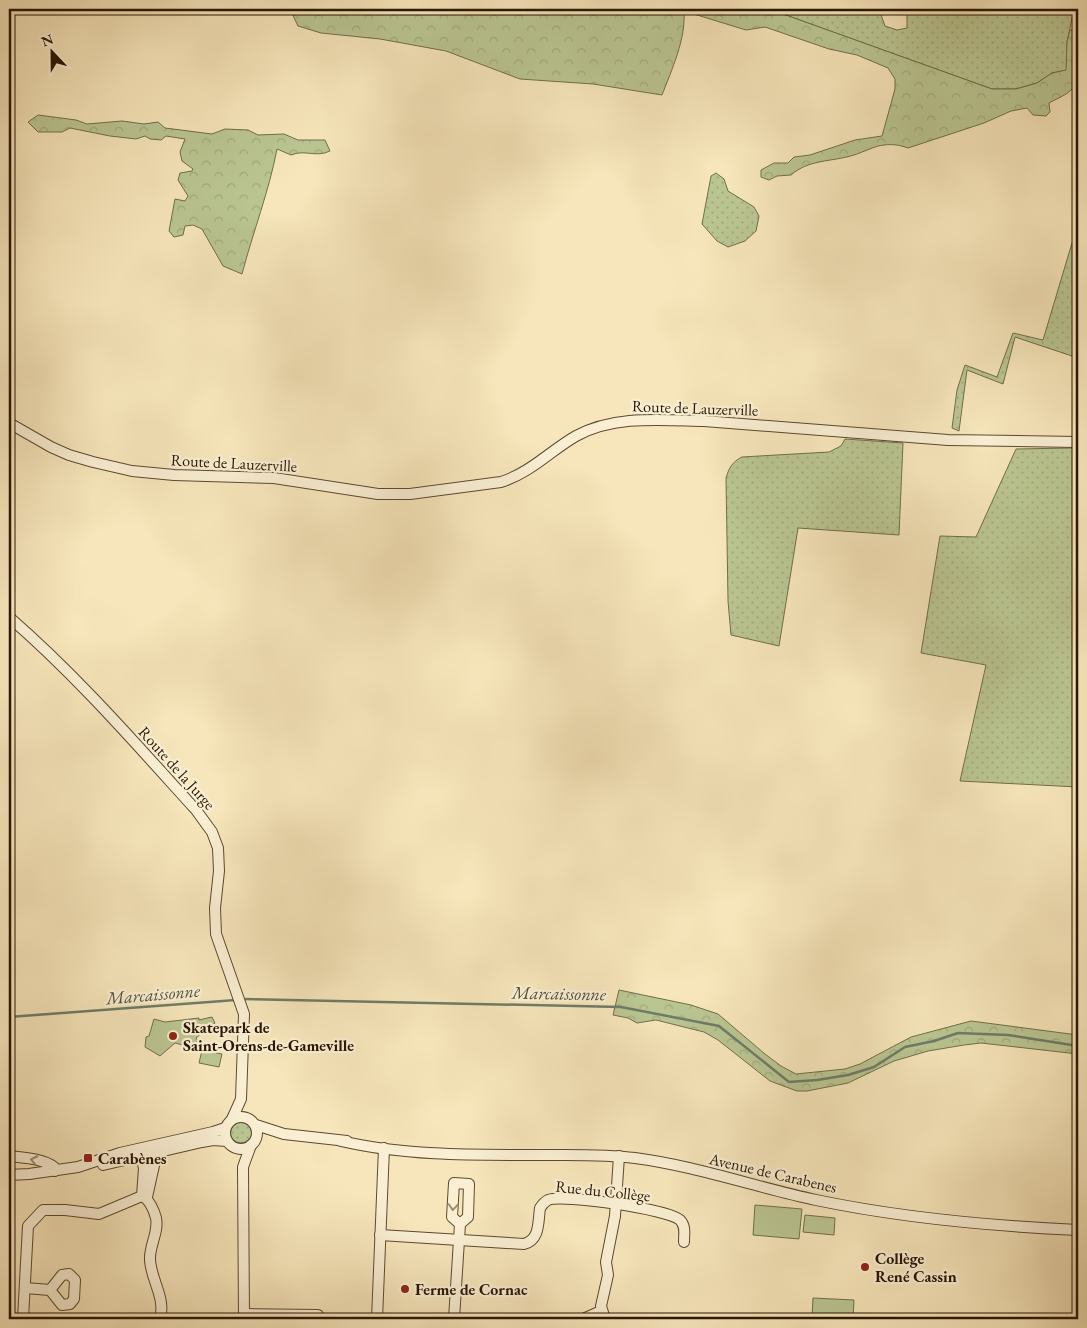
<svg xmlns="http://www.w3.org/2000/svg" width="1087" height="1328" font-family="'EB Garamond',serif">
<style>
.grass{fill:url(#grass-dots);stroke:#716e4a}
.forest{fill:url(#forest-crowns);stroke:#716e4a}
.garden{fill:#bac692;stroke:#716e4a}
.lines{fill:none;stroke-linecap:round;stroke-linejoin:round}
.stream{stroke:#6e7c69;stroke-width:2.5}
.minor-casing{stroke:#5c4930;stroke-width:12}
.minor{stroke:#faefd3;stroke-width:10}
.oneway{stroke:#9c8d74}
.poi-dot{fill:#8f2418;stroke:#faefd3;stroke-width:2}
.labels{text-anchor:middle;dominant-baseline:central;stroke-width:4.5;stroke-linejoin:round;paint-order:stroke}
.street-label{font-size:16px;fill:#281501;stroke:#faefd3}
.poi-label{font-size:16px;font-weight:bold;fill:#281501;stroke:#faefd3;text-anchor:start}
.water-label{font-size:18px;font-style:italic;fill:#51513e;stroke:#faefd3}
</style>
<defs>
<pattern id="grass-dots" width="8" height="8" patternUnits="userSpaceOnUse" patternTransform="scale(1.25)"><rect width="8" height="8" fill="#bac692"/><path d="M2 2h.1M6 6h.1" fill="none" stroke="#a0a97c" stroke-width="1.8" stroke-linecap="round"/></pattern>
<pattern id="forest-crowns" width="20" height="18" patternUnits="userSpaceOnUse" patternTransform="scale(1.25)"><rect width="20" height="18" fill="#bac692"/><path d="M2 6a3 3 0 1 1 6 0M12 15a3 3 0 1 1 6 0" fill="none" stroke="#a0a97c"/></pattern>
</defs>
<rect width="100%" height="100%" fill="#f7e6bb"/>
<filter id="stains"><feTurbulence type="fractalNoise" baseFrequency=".004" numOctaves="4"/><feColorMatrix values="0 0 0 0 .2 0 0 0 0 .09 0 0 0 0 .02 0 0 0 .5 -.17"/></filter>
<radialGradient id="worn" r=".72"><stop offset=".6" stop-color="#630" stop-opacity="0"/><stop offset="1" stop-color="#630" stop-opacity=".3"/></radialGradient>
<!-- grass -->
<g class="grass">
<path d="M 769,9 L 879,9 L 885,26 L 897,30 L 907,28 L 907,9 L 1074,9 L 1067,42 L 1067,70 L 1052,73 L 1037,83 L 1016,89 L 992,89 Z"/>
<path d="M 716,173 L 724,179 L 728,191 L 754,207 L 759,216 L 756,231 L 745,241 L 728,247 L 717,241 L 702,224 L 711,176 Z"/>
<path d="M 1078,223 L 1078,358 L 1015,337 L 1003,384 L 967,370 L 959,431 L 952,428 L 957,390 L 965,365 L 997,377 L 1013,333 L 1043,340 Z"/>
<path d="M 845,439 L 903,443 L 899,535 L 798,528 L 779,646 L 731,635 L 728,601 L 726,478 C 729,468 732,462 742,457 L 829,452 L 841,446 Z"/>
<path d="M 1072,448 L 1078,449 L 1078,787 L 960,781 L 986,665 L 921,653 L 940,536 L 976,537 L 1016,449 Z"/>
<circle cx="241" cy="1132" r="11"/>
</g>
<!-- forest -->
<g class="forest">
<path d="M 290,9 L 769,9 L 992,89 L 1016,89 L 1037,83 L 1052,73 L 1066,70 L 1067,42 L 1070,30 L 1076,30 C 1080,44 1082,77 1072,89 C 1067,95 1056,99 1049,103 L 1050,112 L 1046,116 L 1033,115 L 1027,108 L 1011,111 L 984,123 L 908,148 C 900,145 893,144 884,145 C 874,146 864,152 854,155 C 832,162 809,159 791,175 L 777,176 L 769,180 L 761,177 L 761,170 L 774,163 L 788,163 L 794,157 L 810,155 L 855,140 L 882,136 L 895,89 L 895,79 L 888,68 L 857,55 L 829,49 L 765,27 L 746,30 L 684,11 C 686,39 672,69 662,95 L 593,84 L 520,79 L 446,51 L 380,39 L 321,33 L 298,26 Z"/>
<path d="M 38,115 L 76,120 L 87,124 L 122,121 L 144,124 L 158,122 L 165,128 L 212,134 L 225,129 L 248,130 L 258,135 L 284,134 L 298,140 L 325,140 L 330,151 C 316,158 305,149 291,155 L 277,149 C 269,191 253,232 242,274 L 223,266 L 202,229 L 193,225 L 185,226 L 183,235 L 174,237 L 169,231 L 175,199 L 185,201 L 188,196 L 178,180 L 180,173 L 192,171 L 193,169 L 182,161 L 180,152 L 185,139 L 166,136 L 161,140 L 150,139 L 145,136 L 136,139 L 110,136 L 70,128 L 62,132 L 38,132 L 28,122 Z"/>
<path d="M 619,990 L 691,1005 L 718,1014 L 765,1054 L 781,1066 L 796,1074 L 845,1069 L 860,1064 L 911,1037 L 971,1021 L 1078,1035 L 1078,1054 L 981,1043 L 964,1045 L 928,1051 L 894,1061 L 848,1083 L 807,1091 L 797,1091 L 770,1081 L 718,1040 L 704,1032 L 656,1020 L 637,1023 L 628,1018 L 613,1015 Z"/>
</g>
<!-- garden -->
<g class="garden">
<path d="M 212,1017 L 215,1023 L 207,1029 L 202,1028 L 203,1032 L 196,1038 L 198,1041 L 194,1043 L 187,1041 L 183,1045 L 175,1043 L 160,1056 L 145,1047 L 146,1037 L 149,1036 L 154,1019 L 165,1022 L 199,1018 L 199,1020 Z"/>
<path d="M 202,1050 L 222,1054 L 219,1067 L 199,1063 Z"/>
<path d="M 755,1205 L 802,1209 L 799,1239 L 753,1235 Z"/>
<path d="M 805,1215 L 835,1218 L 834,1235 L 803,1232 Z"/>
<path d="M 813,1298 L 854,1300 L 853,1319 L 812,1319 Z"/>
</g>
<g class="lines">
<!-- stream -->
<g class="stream">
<path d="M 242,999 L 621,1007 L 719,1026 L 789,1082 L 817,1080 L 848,1075 L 874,1067 L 905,1047 L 934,1041 L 958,1033 L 1008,1035 L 1078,1046"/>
<path d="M 9,1017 L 236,1000"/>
</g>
<defs>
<g id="minor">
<path d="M 9,423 L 51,447 L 69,455 L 93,462 L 132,471 L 174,475 L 274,478 L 378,494 L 410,494 L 501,482 C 530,473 550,451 576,436 C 614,415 661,420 704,421 L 948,440 L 1078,442"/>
<path d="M 9,617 C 77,676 136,744 196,810 L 212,832 L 218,848 L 219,871 L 215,908 L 216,934 L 244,1014 L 241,1099 L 232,1119"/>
<circle cx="241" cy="1133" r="16"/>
<path d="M 256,1125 L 284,1134 L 347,1141"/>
<path d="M 341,1141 C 405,1156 475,1155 541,1155 C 572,1155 604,1154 635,1158 C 696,1166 755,1187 816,1200 C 902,1218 990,1226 1078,1230"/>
<path d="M 9,1156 C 23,1158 42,1158 54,1167 L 55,1171"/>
<path d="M 103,1165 L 202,1142 L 213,1140 L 227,1141"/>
<path d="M 9,1175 L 29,1174 L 78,1167 L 120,1153 L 213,1132 L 225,1128"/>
<path d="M 142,1196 C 149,1199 154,1210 156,1218 C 159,1232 149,1246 150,1260 C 151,1280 166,1298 160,1319"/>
<path d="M 142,1196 L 144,1168 L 141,1156 L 143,1150"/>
<path d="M 147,1197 L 157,1152"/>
<path d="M 380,1235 L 524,1244 C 540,1240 538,1222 540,1208 C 542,1205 544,1202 548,1200 C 562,1194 668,1209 680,1220 C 686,1226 684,1234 684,1242"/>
<path d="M 25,1288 L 50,1290 L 62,1305 L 70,1304 L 74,1299 L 75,1280 L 69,1274 L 62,1275 L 50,1290"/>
<path d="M 244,1314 L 318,1315"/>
<path d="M 23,1319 L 28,1226 L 43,1210 L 65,1210 L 99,1214 L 142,1196"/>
<path d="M 244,1319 L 243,1167 L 251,1145"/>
<path d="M 377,1319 L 384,1148"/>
<path d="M 454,1319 L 460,1224 L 468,1217 L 469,1184 L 454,1183 L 452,1217 L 460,1224"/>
<path d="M 583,1319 L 601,1311"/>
<path d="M 608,1319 L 604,1316 L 601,1306 L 608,1275 L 606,1262 L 615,1216 L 619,1156"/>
</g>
</defs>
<!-- minor casing -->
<use href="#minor" class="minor-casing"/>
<!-- minor -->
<use href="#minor" class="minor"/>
</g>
<!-- one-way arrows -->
<defs><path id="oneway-chevron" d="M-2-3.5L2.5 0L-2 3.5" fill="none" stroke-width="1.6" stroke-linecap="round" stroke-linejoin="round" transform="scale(1.25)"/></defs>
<g class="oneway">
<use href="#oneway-chevron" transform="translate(34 1160) rotate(-168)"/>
<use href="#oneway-chevron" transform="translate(453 1207) rotate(94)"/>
</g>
<!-- markers -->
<g class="poi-dot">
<circle cx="173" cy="1036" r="5"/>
<rect x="83" y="1153" width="10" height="10" rx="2.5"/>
<circle cx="865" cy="1267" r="5"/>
<circle cx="405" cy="1289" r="5"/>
</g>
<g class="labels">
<!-- street labels -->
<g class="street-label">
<text transform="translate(695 408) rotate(2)">Route de Lauzerville</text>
<text transform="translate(234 463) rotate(3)">Route de Lauzerville</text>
<text transform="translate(177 768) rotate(48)">Route de la Jurge</text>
<text transform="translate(773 1173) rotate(13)">Avenue de Carabenes</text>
<text transform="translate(603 1191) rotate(6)">Rue du Collège</text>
</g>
<!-- poi labels -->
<g class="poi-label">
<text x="183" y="1027">Skatepark de<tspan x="183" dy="18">Saint-Orens-de-Gameville</tspan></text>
<text x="98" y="1158">Carabènes</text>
<text x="875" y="1258">Collège<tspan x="875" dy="18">René Cassin</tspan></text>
<text x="415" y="1289">Ferme de Cornac</text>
</g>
<!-- water labels -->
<g class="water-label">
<text transform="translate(559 993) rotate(1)">Marcaissonne</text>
<text transform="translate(153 994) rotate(-5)">Marcaissonne</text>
</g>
</g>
<!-- margin -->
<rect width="1087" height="1328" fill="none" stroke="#f7e6bb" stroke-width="30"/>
<rect x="10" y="10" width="1067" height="1308" fill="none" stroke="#281501" stroke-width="2.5"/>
<rect x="15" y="15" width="1057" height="1298" fill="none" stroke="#281501"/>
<!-- north arrow -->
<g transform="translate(52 52) rotate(338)" stroke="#faefd3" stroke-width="4" paint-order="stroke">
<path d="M0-4L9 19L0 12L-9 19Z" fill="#281501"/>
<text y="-8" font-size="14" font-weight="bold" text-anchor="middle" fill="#281501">N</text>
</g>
<rect width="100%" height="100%" filter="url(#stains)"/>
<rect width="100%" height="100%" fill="url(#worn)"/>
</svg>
